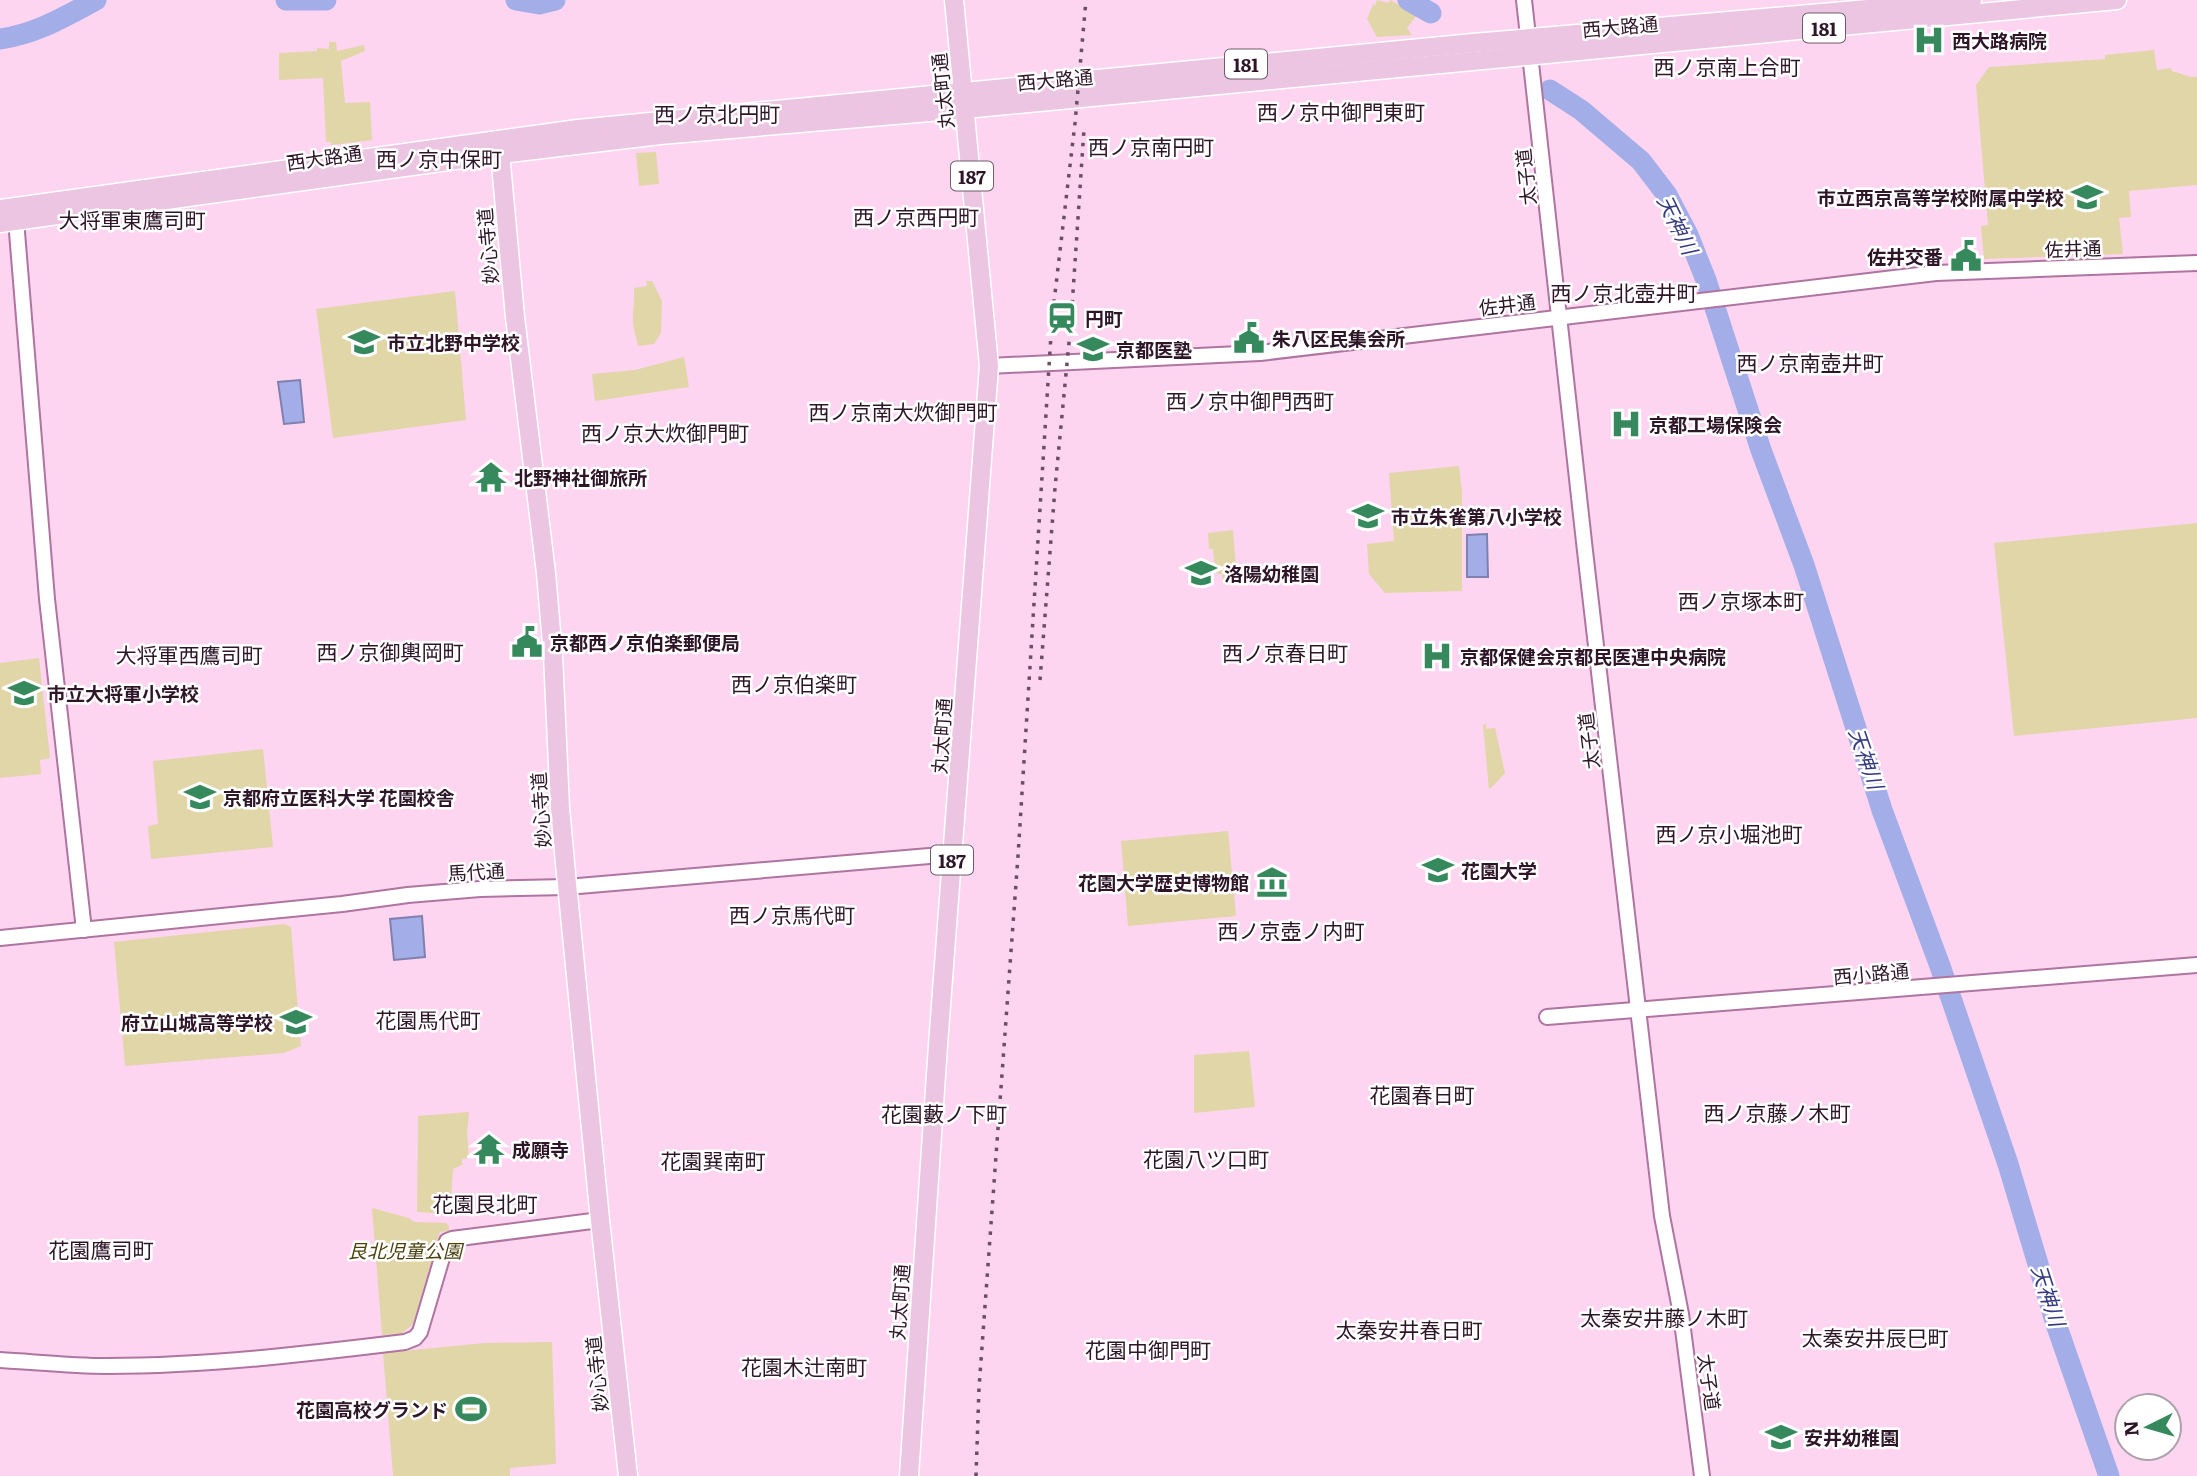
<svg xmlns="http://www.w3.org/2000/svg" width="2197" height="1476" font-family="Literata,'Noto Sans JP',serif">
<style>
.green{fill:#e0d6a8}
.water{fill:#a3ade7;stroke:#8080ae;stroke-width:2}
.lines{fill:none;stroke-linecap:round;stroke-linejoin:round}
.river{stroke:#a3ade7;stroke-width:21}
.minor-casing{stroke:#af74a0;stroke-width:18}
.major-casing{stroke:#fff;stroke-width:21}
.minor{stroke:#fff;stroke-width:14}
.major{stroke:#ecc5e2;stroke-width:18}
.rail{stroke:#6a4e63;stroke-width:3.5;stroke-dasharray:3.5 7;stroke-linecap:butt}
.labels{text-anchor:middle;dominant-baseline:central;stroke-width:5;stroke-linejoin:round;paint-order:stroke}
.shield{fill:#fff;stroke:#6d5c68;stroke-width:2}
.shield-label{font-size:18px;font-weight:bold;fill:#2e1628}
.street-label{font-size:19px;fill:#2e1628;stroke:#fff}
.poi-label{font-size:19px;font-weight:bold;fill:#2e1628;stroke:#fff;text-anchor:start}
.park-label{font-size:19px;font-style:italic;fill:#4c410e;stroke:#fff}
.neighbourhood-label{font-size:21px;fill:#2e1628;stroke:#fff}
.water-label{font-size:21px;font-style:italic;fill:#373c81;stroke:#fff}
</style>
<rect width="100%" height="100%" fill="#fdd5f1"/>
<!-- green -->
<g class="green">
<path d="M 1377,0 L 1388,3 L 1391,0 L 1416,16 L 1407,28 L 1412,35 L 1377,37 L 1367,19 L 1373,4 L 1375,6 Z"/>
<path d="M 329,42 L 336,42 L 337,51 L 364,45 L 365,51 L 341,61 L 345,103 L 370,102 L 372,140 L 332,145 L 331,142 L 326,142 L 323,78 L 279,80 L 279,53 L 317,51 L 317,48 L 329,49 Z"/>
<path d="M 2154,50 L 2157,70 L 2171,68 L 2172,71 L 2191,77 L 2197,77 L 2197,185 L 2129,191 L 2131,217 L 2119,218 L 2123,254 L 1984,259 L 1981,226 L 1988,225 L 1976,85 L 1989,67 L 2105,59 L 2105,55 Z"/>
<path d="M 656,152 L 659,184 L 639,186 L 636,153 Z"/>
<path d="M 646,281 L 652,281 L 662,301 L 661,333 L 654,344 L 638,346 C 637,339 635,336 634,329 C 631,320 635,300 634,288 L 647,286 Z"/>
<path d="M 455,291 L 466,420 L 333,438 L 316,309 Z"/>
<path d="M 684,357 L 689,387 L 595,401 L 592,374 L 635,370 Z"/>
<path d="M 1459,466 L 1462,492 L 1462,591 L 1385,593 L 1369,574 L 1367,544 L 1394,541 L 1389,473 Z"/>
<path d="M 2197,523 L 2197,718 L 2014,736 L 1994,543 Z"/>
<path d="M 1233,530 L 1237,582 L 1223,583 L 1222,574 L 1218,574 L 1215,571 L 1217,567 L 1214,561 L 1213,549 L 1209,549 L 1208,533 Z"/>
<path d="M 39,658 L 50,758 L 40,760 L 41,774 L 0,778 L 0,663 Z"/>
<path d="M 1486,724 L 1486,729 L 1495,728 L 1505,773 L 1489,790 L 1483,725 Z"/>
<path d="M 263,749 L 273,847 L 151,859 L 148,826 L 158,824 L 153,761 Z"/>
<path d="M 1228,831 L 1236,916 L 1128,926 L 1121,841 Z"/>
<path d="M 284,924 L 291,927 L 301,1046 L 284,1053 L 125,1066 L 114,942 Z"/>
<path d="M 1249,1051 L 1255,1107 L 1194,1113 L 1194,1055 Z"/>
<path d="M 469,1112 L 467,1133 L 469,1158 L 462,1159 L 462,1165 L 453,1169 L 450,1214 L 417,1212 L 418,1116 Z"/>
<path d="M 372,1208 L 409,1218 L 414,1222 L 446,1223 L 449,1226 L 449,1231 L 440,1232 L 413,1324 L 401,1334 L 382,1335 Z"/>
<path d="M 552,1342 L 556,1464 L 510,1468 L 510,1476 L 393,1476 L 383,1353 L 484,1343 Z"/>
</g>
<!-- water -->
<g class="water">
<path d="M 300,380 L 304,422 L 284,424 L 278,382 Z"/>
<path d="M 1487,534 L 1488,577 L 1467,577 L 1467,535 Z"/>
<path d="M 422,916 L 425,957 L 394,960 L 390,919 Z"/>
</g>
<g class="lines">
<!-- river -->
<g class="river">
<path d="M 286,0 L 326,0"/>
<path d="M 516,0 L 539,4 L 555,0"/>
<path d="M 1408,0 L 1431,13"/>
<path d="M 0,39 C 36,34 64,17 96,0"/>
<path d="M 1550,90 L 1581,110 L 1641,161 L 1667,195 L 1688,235 L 1706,280 L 1761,450 L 1804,565 L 1882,810 L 1940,966 L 2008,1164 L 2056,1324 L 2109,1476"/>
</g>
<defs>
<g id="minor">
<path d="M 1524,0 L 1585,551 L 1662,1216 L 1681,1314 L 1702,1476"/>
<path d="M 16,220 L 47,599 L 84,930"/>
<path d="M 989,366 L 1260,353 L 1936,273 L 2197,263"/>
<path d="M 0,938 L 342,904 L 408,895 L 480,889 L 567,887 L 941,855 L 947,852 L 953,846"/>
<path d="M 1547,1017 L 2197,965"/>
<path d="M 0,1360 C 35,1362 71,1366 107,1366 C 207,1366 306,1354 405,1342 L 415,1338 L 420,1332 L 447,1241 L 452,1239 L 600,1220"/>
</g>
<g id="major">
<path d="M 499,142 L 515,317 L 546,573 L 553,655 L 560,808 L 566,874 L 600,1220 L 628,1476"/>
<path d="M 0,209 L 578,129 L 1473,43 L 1972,0"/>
<path d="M 0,223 L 484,156 L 660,135 L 965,109 L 2117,0"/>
<path d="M 909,1476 L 938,1045 L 989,366 L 954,0"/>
</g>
</defs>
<!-- minor casing -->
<use href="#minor" class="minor-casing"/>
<!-- major casing -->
<use href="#major" class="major-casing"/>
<!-- minor -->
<use href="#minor" class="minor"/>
<!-- major -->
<use href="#major" class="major"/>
<!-- rail -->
<g class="rail">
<path d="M 1040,680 L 1055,488 L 1071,322 L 1084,129"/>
<path d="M 976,1476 L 979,1388 L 1018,856 L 1052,319 L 1075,123 L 1086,0"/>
</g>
</g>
<!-- icons -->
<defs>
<symbol id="hospital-bare" viewBox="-9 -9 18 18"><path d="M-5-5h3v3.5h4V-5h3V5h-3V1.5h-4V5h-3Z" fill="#35895c" stroke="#fff" stroke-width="2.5" paint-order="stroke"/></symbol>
<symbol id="school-bare" viewBox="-9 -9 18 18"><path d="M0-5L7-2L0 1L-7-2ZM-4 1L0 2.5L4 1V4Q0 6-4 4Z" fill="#35895c" stroke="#fff" stroke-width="2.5" paint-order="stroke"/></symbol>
<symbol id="civic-bare" viewBox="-9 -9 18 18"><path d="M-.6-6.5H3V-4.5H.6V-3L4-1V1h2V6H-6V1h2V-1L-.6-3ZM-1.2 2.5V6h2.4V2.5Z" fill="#35895c" stroke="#fff" stroke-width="2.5" paint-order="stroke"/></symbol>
<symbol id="station-bare" viewBox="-9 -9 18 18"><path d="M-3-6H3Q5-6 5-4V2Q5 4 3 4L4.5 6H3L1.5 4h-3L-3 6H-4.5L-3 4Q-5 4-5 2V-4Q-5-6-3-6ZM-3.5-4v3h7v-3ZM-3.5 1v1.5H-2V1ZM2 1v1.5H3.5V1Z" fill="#35895c" stroke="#fff" stroke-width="2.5" paint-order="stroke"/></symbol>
<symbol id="university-bare" viewBox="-9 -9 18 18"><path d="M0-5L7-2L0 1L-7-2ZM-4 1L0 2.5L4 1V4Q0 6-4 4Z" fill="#35895c" stroke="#fff" stroke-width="2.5" paint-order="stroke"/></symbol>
<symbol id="temple-bare" viewBox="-9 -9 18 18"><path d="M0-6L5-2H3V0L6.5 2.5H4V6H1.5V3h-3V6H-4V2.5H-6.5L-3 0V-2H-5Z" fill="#35895c" stroke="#fff" stroke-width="2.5" paint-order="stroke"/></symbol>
<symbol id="museum-bare" viewBox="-9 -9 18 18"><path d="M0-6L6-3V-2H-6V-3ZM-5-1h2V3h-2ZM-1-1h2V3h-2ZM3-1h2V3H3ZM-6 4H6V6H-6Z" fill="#35895c" stroke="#fff" stroke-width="2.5" paint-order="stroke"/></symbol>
<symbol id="stadium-bare" viewBox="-9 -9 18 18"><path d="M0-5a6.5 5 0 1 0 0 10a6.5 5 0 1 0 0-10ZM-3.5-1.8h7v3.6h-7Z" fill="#35895c" stroke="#fff" stroke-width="2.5" paint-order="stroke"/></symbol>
</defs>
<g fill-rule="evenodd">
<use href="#hospital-bare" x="1907" y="18" width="44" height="44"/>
<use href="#school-bare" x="2065" y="175" width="44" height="44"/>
<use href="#civic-bare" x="1944" y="234" width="44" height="44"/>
<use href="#station-bare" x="1040" y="296" width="44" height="44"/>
<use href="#civic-bare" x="1227" y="316" width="44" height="44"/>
<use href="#school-bare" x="342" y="320" width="44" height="44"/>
<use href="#university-bare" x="1071" y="327" width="44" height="44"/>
<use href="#hospital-bare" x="1604" y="402" width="44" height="44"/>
<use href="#temple-bare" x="469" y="455" width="44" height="44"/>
<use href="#school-bare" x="1346" y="494" width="44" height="44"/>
<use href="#school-bare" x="1179" y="551" width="44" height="44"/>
<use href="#civic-bare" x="505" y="620" width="44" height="44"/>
<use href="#hospital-bare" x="1415" y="634" width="44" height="44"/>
<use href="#school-bare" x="2" y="671" width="44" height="44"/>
<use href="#university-bare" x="178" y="775" width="44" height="44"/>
<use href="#university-bare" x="1416" y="848" width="44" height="44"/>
<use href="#museum-bare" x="1250" y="860" width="44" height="44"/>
<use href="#school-bare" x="274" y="1000" width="44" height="44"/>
<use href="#temple-bare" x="467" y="1127" width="44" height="44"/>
<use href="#stadium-bare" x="449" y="1387" width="44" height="44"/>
<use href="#school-bare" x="1759" y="1415" width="44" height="44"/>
</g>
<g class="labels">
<!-- shield labels -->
<g class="shield">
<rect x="1803" y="13.5" width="42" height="29" rx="5"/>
<rect x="1225" y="49.5" width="42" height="29" rx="5"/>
<rect x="951" y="161.5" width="42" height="29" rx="5"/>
<rect x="931" y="845.5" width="42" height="29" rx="5"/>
</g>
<g class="shield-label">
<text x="1824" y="28">181</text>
<text x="1246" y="64">181</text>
<text x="972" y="176">187</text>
<text x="952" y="860">187</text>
</g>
<!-- street labels -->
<g class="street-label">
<text transform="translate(1620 26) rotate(-5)">西大路通</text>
<text transform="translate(1055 79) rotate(-5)">西大路通</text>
<text transform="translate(942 91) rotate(-96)">丸太町通</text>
<text transform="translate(324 157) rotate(-8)">西大路通</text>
<text transform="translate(1525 177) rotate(-96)">太子道</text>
<text transform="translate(487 246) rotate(-95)">妙心寺道</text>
<text transform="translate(2073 248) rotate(-2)">佐井通</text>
<text transform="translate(1507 304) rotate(-7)">佐井通</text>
<text transform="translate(941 736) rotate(-86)">丸太町通</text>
<text transform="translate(1588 741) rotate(-97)">太子道</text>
<text transform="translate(540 810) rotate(-94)">妙心寺道</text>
<text transform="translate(476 871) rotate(-3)">馬代通</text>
<text transform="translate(1871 973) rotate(-5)">西小路通</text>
<text transform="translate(899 1302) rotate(-86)">丸太町通</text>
<text transform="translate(596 1374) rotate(-96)">妙心寺道</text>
<text transform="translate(1710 1382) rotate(82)">太子道</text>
</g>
<!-- poi labels -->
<g class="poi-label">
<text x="1952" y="40">西大路病院</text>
<text x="2064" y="197" text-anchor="end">市立西京高等学校附属中学校</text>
<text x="1943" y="256" text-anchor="end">佐井交番</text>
<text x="1085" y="318">円町</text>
<text x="1272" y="338">朱八区民集会所</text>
<text x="387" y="342">市立北野中学校</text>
<text x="1116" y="349">京都医塾</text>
<text x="1649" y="424">京都工場保険会</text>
<text x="514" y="477">北野神社御旅所</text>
<text x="1391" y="516">市立朱雀第八小学校</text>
<text x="1224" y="573">洛陽幼稚園</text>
<text x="550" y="642">京都西ノ京伯楽郵便局</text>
<text x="1460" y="656">京都保健会京都民医連中央病院</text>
<text x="47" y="693">市立大将軍小学校</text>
<text x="223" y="797">京都府立医科大学 花園校舎</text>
<text x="1461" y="870">花園大学</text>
<text x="1249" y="882" text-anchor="end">花園大学歴史博物館</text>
<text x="273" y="1022" text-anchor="end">府立山城高等学校</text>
<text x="512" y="1149">成願寺</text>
<text x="448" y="1409" text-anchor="end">花園高校グランド</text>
<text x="1804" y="1437">安井幼稚園</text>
</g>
<!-- park labels -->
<g class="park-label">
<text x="405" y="1250">艮北児童公園</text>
</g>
<!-- neighbourhood labels -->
<g class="neighbourhood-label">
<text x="1727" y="65">西ノ京南上合町</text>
<text x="1341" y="110">西ノ京中御門東町</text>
<text x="717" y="112">西ノ京北円町</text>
<text x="1151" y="145">西ノ京南円町</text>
<text x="439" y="157">西ノ京中保町</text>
<text x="916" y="215">西ノ京西円町</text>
<text x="132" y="218">大将軍東鷹司町</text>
<text x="1624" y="291">西ノ京北壺井町</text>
<text x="1810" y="361">西ノ京南壺井町</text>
<text x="1250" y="399">西ノ京中御門西町</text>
<text x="903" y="410">西ノ京南大炊御門町</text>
<text x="665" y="431">西ノ京大炊御門町</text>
<text x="1741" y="599">西ノ京塚本町</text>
<text x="390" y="650">西ノ京御輿岡町</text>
<text x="1285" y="651">西ノ京春日町</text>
<text x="189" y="653">大将軍西鷹司町</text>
<text x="794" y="682">西ノ京伯楽町</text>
<text x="1729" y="832">西ノ京小堀池町</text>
<text x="792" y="913">西ノ京馬代町</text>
<text x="1291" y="929">西ノ京壺ノ内町</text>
<text x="428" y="1018">花園馬代町</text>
<text x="1422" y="1093">花園春日町</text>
<text x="1777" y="1111">西ノ京藤ノ木町</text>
<text x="944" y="1112">花園藪ノ下町</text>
<text x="1206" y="1157">花園八ツ口町</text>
<text x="713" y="1159">花園巽南町</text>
<text x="485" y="1202">花園艮北町</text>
<text x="101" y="1248">花園鷹司町</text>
<text x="1664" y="1316">太秦安井藤ノ木町</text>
<text x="1409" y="1328">太秦安井春日町</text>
<text x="1875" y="1336">太秦安井辰巳町</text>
<text x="1148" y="1348">花園中御門町</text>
<text x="804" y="1365">花園木辻南町</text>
</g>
<!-- water labels -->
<g class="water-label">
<text transform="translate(1679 224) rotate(64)">天神川</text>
<text transform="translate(1868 758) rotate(71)">天神川</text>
<text transform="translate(2050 1295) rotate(72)">天神川</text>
</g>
</g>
<!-- north arrow -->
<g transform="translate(2148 1427) rotate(265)"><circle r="33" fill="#ffffff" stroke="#aba2a9" stroke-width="2"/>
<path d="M0-5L12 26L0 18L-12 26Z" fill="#35895c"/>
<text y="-10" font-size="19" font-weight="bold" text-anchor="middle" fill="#2e1628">N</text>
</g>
</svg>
